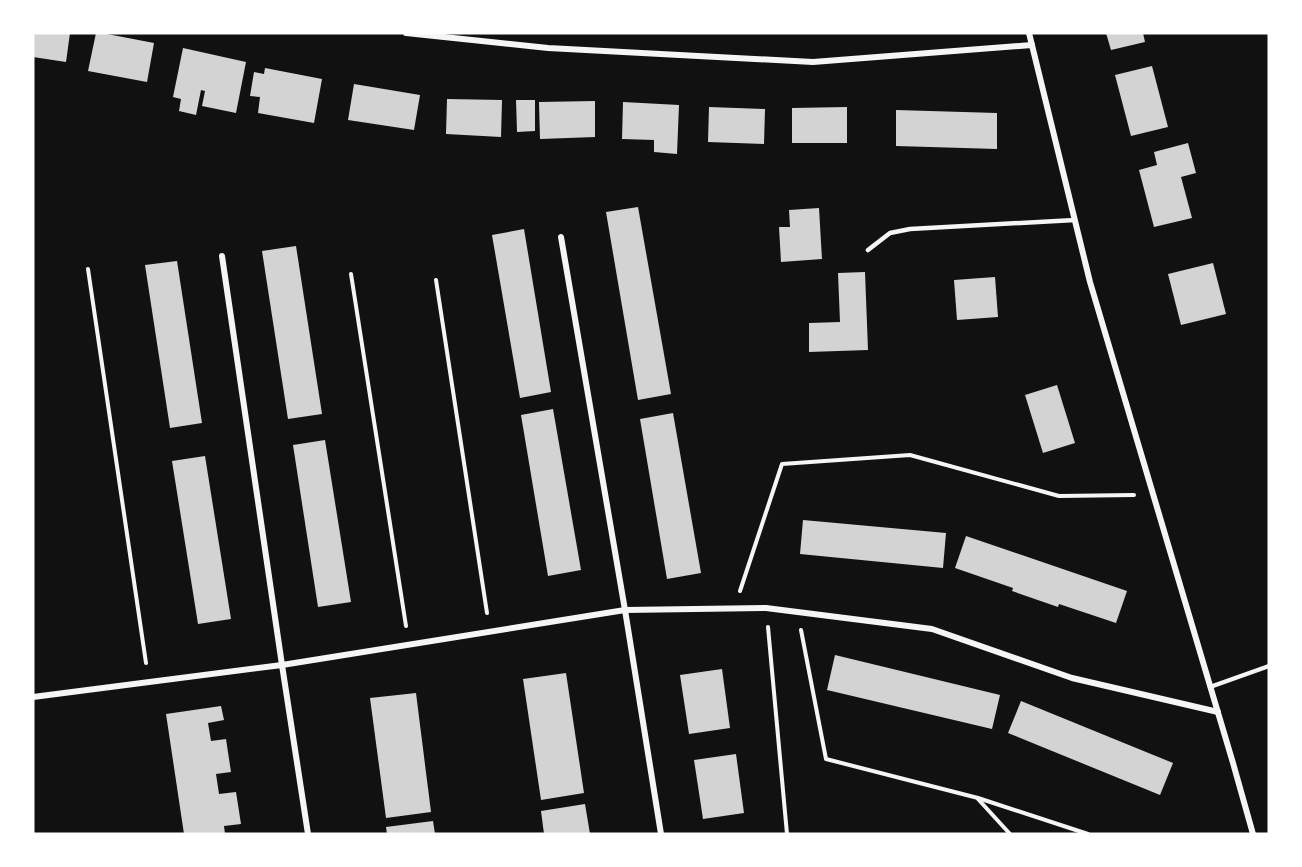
<svg xmlns="http://www.w3.org/2000/svg" width="1302" height="867" font-family="'Golos Text',sans-serif">
<style>
.building{fill:#d3d3d3}
.lines{fill:none;stroke-linecap:round;stroke-linejoin:round}
.path{stroke:#f5f5f5;stroke-width:4}
.service{stroke:#f5f5f5;stroke-width:4.5}
.minor{stroke:#f5f5f5;stroke-width:6}
</style>
<rect width="100%" height="100%" fill="#111"/>
<!-- building -->
<g class="building">
<path d="M 33,33 L 70,33 L 66,62 L 33,57 Z"/>
<path d="M 96,33 L 102,33 L 154,43 L 147,82 L 88,71 Z"/>
<path d="M 1106,33 L 1143,33 L 1145,42 L 1111,50 Z"/>
<path d="M 183,48 L 246,62 L 236,113 L 202,106 L 205,91 L 201,90 L 196,115 L 179,111 L 181,99 L 173,97 Z"/>
<path d="M 1152,66 L 1168,127 L 1131,136 L 1115,75 Z"/>
<path d="M 265,68 L 322,79 L 314,123 L 258,113 L 260,97 L 250,96 L 254,72 L 264,74 Z"/>
<path d="M 354,84 L 420,95 L 414,130 L 348,120 Z"/>
<path d="M 447,99 L 502,100 L 501,137 L 446,134 Z"/>
<path d="M 516,100 L 535,100 L 535,131 L 517,132 Z"/>
<path d="M 595,101 L 595,137 L 540,139 L 539,102 Z"/>
<path d="M 623,102 L 679,105 L 677,154 L 654,152 L 654,140 L 622,139 Z"/>
<path d="M 709,107 L 765,109 L 764,144 L 708,142 Z"/>
<path d="M 847,107 L 847,143 L 792,143 L 792,108 Z"/>
<path d="M 896,110 L 997,113 L 997,149 L 896,146 Z"/>
<path d="M 1188,143 L 1196,173 L 1181,177 L 1192,218 L 1154,227 L 1139,170 L 1157,165 L 1154,152 Z"/>
<path d="M 638,207 L 671,394 L 638,400 L 606,212 Z"/>
<path d="M 819,208 L 822,259 L 781,262 L 779,227 L 790,227 L 789,210 Z"/>
<path d="M 524,229 L 551,392 L 520,398 L 492,235 Z"/>
<path d="M 296,246 L 322,414 L 288,419 L 262,251 Z"/>
<path d="M 177,261 L 202,423 L 170,428 L 145,265 Z"/>
<path d="M 1213,263 L 1226,314 L 1181,325 L 1168,274 Z"/>
<path d="M 865,272 L 868,350 L 809,352 L 809,323 L 840,322 L 838,273 Z"/>
<path d="M 995,277 L 998,317 L 957,320 L 954,280 Z"/>
<path d="M 1057,385 L 1075,443 L 1043,453 L 1025,395 Z"/>
<path d="M 553,409 L 581,570 L 548,576 L 521,415 Z"/>
<path d="M 673,413 L 701,573 L 667,579 L 640,419 Z"/>
<path d="M 325,440 L 351,602 L 318,607 L 293,445 Z"/>
<path d="M 205,456 L 231,619 L 198,624 L 172,461 Z"/>
<path d="M 803,520 L 946,533 L 943,568 L 800,554 Z"/>
<path d="M 966,536 L 1127,591 L 1116,623 L 1059,604 L 1058,607 L 1012,591 L 1013,588 L 955,568 Z"/>
<path d="M 835,655 L 1000,695 L 992,729 L 827,690 Z"/>
<path d="M 722,669 L 730,728 L 689,734 L 680,675 Z"/>
<path d="M 566,673 L 584,793 L 541,800 L 523,679 Z"/>
<path d="M 416,693 L 431,812 L 386,818 L 370,698 Z"/>
<path d="M 1021,701 L 1173,763 L 1160,795 L 1008,733 Z"/>
<path d="M 221,706 L 224,720 L 208,723 L 211,741 L 226,739 L 231,772 L 216,774 L 219,794 L 236,792 L 241,824 L 224,826 L 225,834 L 184,834 L 166,714 Z"/>
<path d="M 736,754 L 744,813 L 703,819 L 694,760 Z"/>
<path d="M 585,804 L 590,834 L 544,834 L 541,811 Z"/>
<path d="M 433,821 L 435,834 L 387,834 L 386,827 Z"/>
</g>
<g class="lines">
<!-- path -->
<g class="path">
<path d="M 88,269 L 146,663"/>
<path d="M 351,274 L 406,626"/>
<path d="M 436,280 L 487,613"/>
<path d="M 740,591 L 782,464 L 910,455 L 1059,496 L 1134,495"/>
<path d="M 768,627 L 787,834"/>
<path d="M 801,630 L 826,759 L 978,798 L 1088,834"/>
<path d="M 978,799 L 1010,834"/>
</g>
<!-- service -->
<g class="service">
<path d="M 868,250 L 890,233 L 910,229 L 1075,220"/>
<path d="M 1210,687 L 1269,666"/>
</g>
<!-- minor -->
<g class="minor">
<path d="M 406,33 L 548,48 L 813,62 L 1032,45"/>
<path d="M 1029,33 L 1090,282 L 1233,763 L 1253,834"/>
<path d="M 561,237 L 625,610 L 661,834"/>
<path d="M 222,256 L 282,665 L 308,834"/>
<path d="M 33,697 L 282,665 L 625,610 L 766,608 L 932,629 L 1072,678 L 1218,712"/>
</g>
</g>
<!-- border -->
<rect width="1302" height="867" fill="none" stroke="#ffffff" stroke-width="69"/>
</svg>
